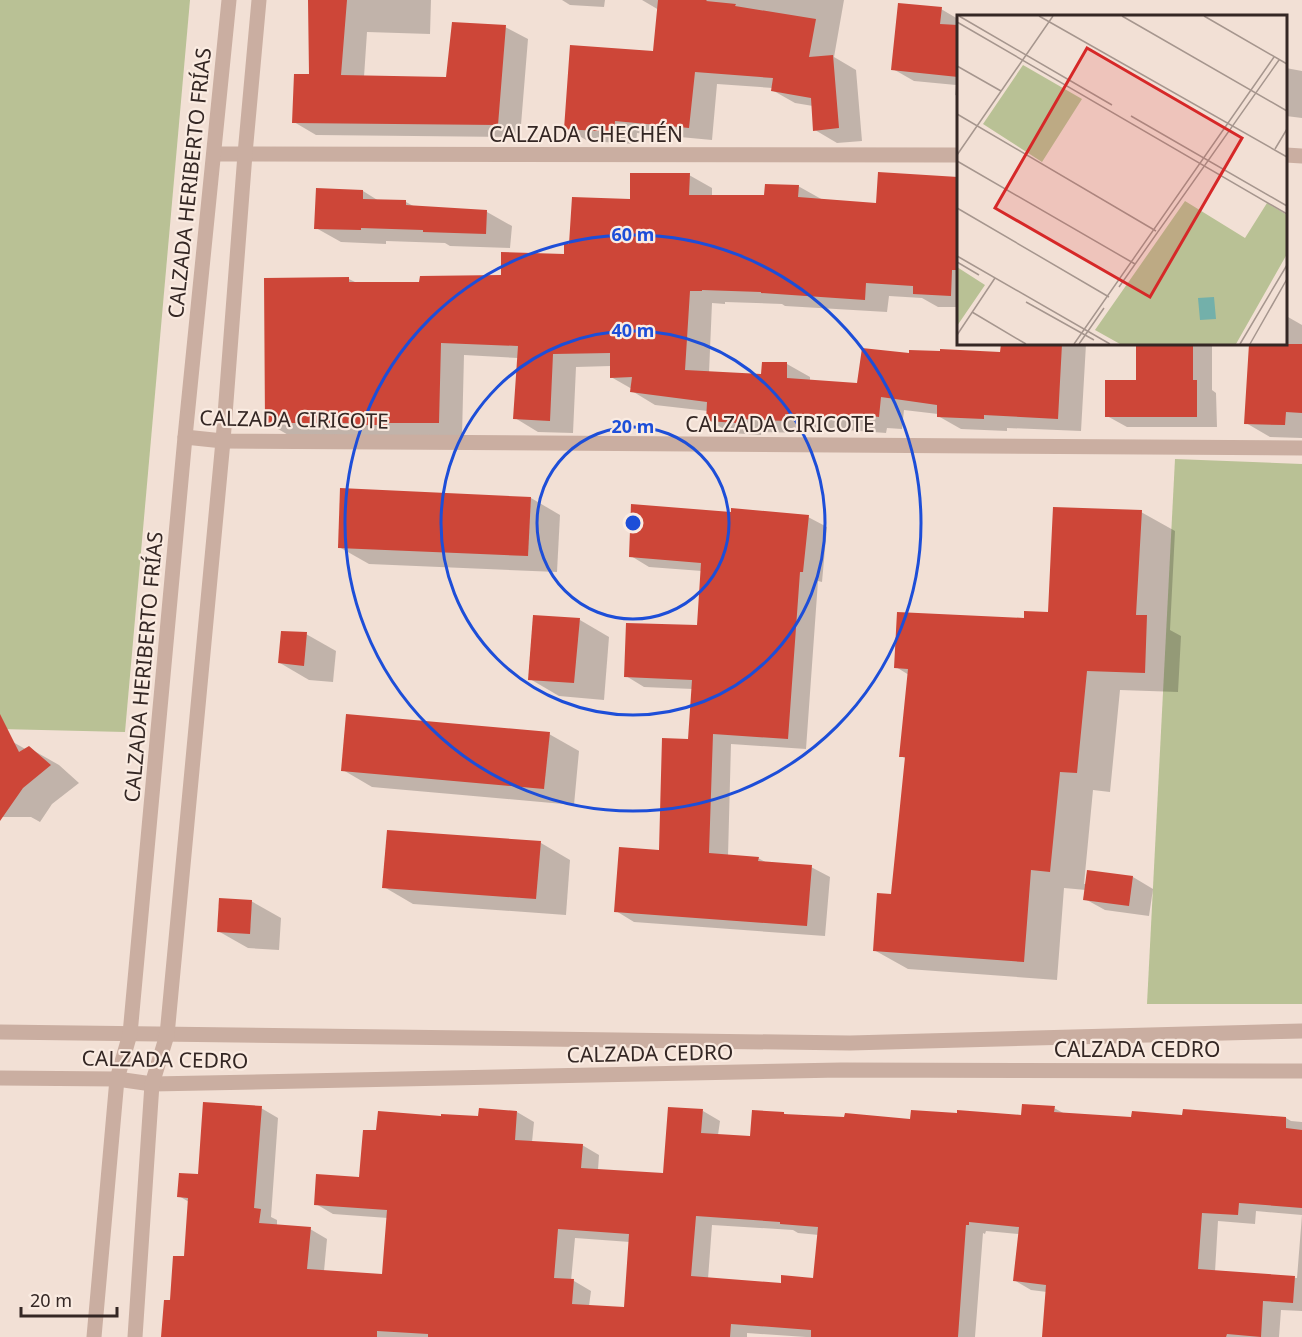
<svg xmlns="http://www.w3.org/2000/svg" width="1302" height="1337" font-family="'Noto Sans',sans-serif">
<style>
.green{fill:#b9c195}
.shadow{fill:#0003;fill-rule:evenodd}
.building{fill:#cd4638;fill-rule:evenodd}
.lines{fill:none;stroke-linecap:round;stroke-linejoin:round}
.minor{stroke:#caaea1;stroke-width:15}
.ring{fill:none;stroke:#1d4ed8;stroke-width:3}
.labels{text-anchor:middle;dominant-baseline:central;stroke-width:4.5;stroke-linejoin:round;paint-order:stroke}
.street-label{font-size:21px;fill:#342724;stroke:#faebe1}
.inset-road{fill:none;stroke:#a6968e;stroke-width:1.5}
.view{fill:#d62828;fill-opacity:0.15;stroke:#d62828;stroke-width:3}
.inset-edge{fill:none;stroke:#342724;stroke-width:3}
.centre{fill:#1d4ed8;stroke:#faebe1;stroke-width:3}
.ring-label{font-size:18px;text-anchor:middle;font-weight:bold;fill:#1d4ed8;stroke:#faebe1;stroke-width:4.5;stroke-linejoin:round;paint-order:stroke}
</style>
<rect width="100%" height="100%" fill="#f2e0d5"/>
<!-- green -->
<g class="green">
<path d="M 0,0 L 190,0 L 125,732 L 0,729 Z"/>
<path d="M 1175,459 L 1302,464 L 1302,1004 L 1147,1004 Z"/>
</g>
<!-- shadow -->
<g class="shadow">
<path d="M 310,0 L 431,0 L 430,34 L 367,32 L 364,77 L 448,78 L 505,27 L 528,39 L 520,137 L 316,135 L 294,122 L 310,76 Z"/>
<path d="M 562,0 L 605,0 L 604,7 L 570,5 Z"/>
<path d="M 642,0 L 844,0 L 834,57 L 856,70 L 862,141 L 837,143 L 815,130 L 813,106 L 795,103 L 772,90 L 773,88 L 717,84 L 712,140 L 637,133 L 636,144 L 588,141 L 565,128 L 654,52 L 659,10 Z"/>
<path d="M 941,9 L 958,19 L 958,96 L 955,95 L 956,85 L 914,81 L 893,69 Z"/>
<path d="M 1286,68 L 1302,71 L 1302,118 L 1286,116 Z"/>
<path d="M 879,173 L 958,179 L 958,307 L 938,307 L 922,298 L 889,296 L 887,312 L 785,306 L 782,304 L 725,302 L 725,304 L 712,303 L 709,373 L 763,376 L 787,364 L 810,377 L 810,381 L 859,385 L 911,355 L 1002,353 L 1002,344 L 1086,344 L 1081,431 L 1007,428 L 1007,431 L 961,429 L 938,416 L 938,414 L 904,410 L 902,429 L 887,428 L 886,433 L 808,427 L 808,433 L 761,432 L 761,435 L 731,433 L 708,420 L 708,411 L 655,405 L 632,391 L 632,389 L 611,377 L 611,366 L 576,367 L 573,433 L 538,432 L 515,418 L 518,358 L 464,355 L 462,436 L 290,436 L 266,422 L 349,279 L 357,283 L 421,284 L 502,277 L 566,256 L 571,246 L 631,201 L 689,175 L 712,188 L 712,196 L 766,197 L 798,186 L 823,200 L 877,205 Z"/>
<path d="M 363,191 L 379,201 L 406,202 L 415,207 L 487,212 L 512,226 L 510,248 L 450,246 L 445,243 L 386,241 L 386,244 L 341,242 L 316,228 Z"/>
<path d="M 1286,317 L 1288,317 L 1302,325 L 1302,438 L 1270,437 L 1246,423 L 1250,344 L 1286,344 Z"/>
<path d="M 1138,344 L 1212,344 L 1212,390 L 1216,393 L 1217,427 L 1127,427 L 1107,416 L 1137,381 Z"/>
<path d="M 531,498 L 560,515 L 557,572 L 369,564 L 339,547 Z"/>
<path d="M 1141,512 L 1175,531 L 1170,630 L 1181,636 L 1178,692 L 1120,690 L 1110,792 L 1093,790 L 1084,884 L 1133,877 L 1153,889 L 1149,916 L 1105,910 L 1085,899 L 1086,890 L 1064,888 L 1057,980 L 908,969 L 874,950 L 892,895 L 906,759 L 901,756 L 909,675 L 896,667 L 1025,619 L 1049,613 Z"/>
<path d="M 732,513 L 808,517 L 827,527 L 822,582 L 818,581 L 806,749 L 731,744 L 728,856 L 758,858 L 767,863 L 811,867 L 830,877 L 825,936 L 634,922 L 616,911 L 661,852 L 690,740 L 693,689 L 644,687 L 626,676 L 698,627 L 702,571 L 649,567 L 631,556 Z"/>
<path d="M 580,620 L 609,637 L 604,700 L 559,696 L 530,679 Z"/>
<path d="M 306,634 L 336,651 L 333,682 L 309,680 L 280,663 Z"/>
<path d="M 549,734 L 579,751 L 574,805 L 372,787 L 343,770 Z"/>
<path d="M 13,742 L 27,750 L 29,748 L 59,765 L 79,783 L 52,804 L 40,822 L 31,817 L 0,817 L 0,751 Z"/>
<path d="M 388,831 L 541,843 L 570,860 L 566,915 L 413,904 L 384,887 Z"/>
<path d="M 251,901 L 281,918 L 279,950 L 248,948 L 218,931 Z"/>
<path d="M 261,1108 L 278,1118 L 271,1217 L 277,1220 L 277,1226 L 310,1229 L 327,1239 L 324,1271 L 383,1275 L 388,1218 L 333,1214 L 316,1204 L 361,1178 L 378,1132 L 442,1118 L 480,1118 L 517,1112 L 534,1122 L 532,1142 L 582,1145 L 599,1155 L 598,1170 L 664,1174 L 703,1111 L 720,1121 L 718,1135 L 751,1138 L 783,1113 L 787,1115 L 911,1120 L 1022,1116 L 1054,1108 L 1065,1114 L 1133,1119 L 1184,1116 L 1184,1111 L 1286,1118 L 1291,1121 L 1302,1122 L 1302,1311 L 1281,1310 L 1279,1337 L 1043,1337 L 1047,1292 L 1031,1290 L 1014,1280 L 1019,1234 L 986,1231 L 985,1234 L 983,1233 L 975,1337 L 806,1337 L 747,1333 L 747,1337 L 162,1337 L 185,1258 L 189,1202 L 179,1196 L 200,1176 ZM 1256,1211 L 1302,1215 L 1297,1278 L 1215,1272 L 1218,1221 L 1255,1224 ZM 712,1225 L 793,1230 L 798,1233 L 819,1235 L 815,1279 L 782,1285 L 708,1279 ZM 575,1238 L 630,1242 L 626,1308 L 589,1306 L 591,1291 L 574,1281 L 571,1281 Z"/>
</g>
<!-- building -->
<g class="building">
<path d="M 308,0 L 347,0 L 341,75 L 446,77 L 452,22 L 506,25 L 498,125 L 292,123 L 294,74 L 309,74 Z"/>
<path d="M 658,0 L 707,0 L 706,1 L 736,4 L 735,6 L 816,19 L 809,57 L 833,55 L 839,128 L 813,131 L 811,98 L 771,91 L 773,78 L 695,72 L 689,128 L 615,121 L 614,132 L 564,129 L 570,45 L 653,51 Z"/>
<path d="M 898,3 L 942,7 L 940,24 L 958,25 L 958,77 L 891,70 Z"/>
<path d="M 878,172 L 958,177 L 958,270 L 952,270 L 951,296 L 913,294 L 913,286 L 866,283 L 865,300 L 761,293 L 761,292 L 702,290 L 702,291 L 690,291 L 685,370 L 761,374 L 762,362 L 787,362 L 787,378 L 857,383 L 862,348 L 909,353 L 909,350 L 940,351 L 940,349 L 1000,352 L 1001,344 L 1062,344 L 1058,419 L 984,415 L 984,419 L 937,417 L 937,405 L 881,397 L 879,417 L 864,415 L 863,420 L 785,414 L 785,421 L 738,419 L 738,423 L 706,421 L 707,402 L 630,392 L 632,377 L 610,378 L 610,353 L 553,354 L 550,421 L 513,419 L 518,346 L 441,343 L 439,423 L 387,423 L 387,425 L 354,425 L 354,423 L 265,423 L 264,278 L 349,277 L 349,282 L 419,282 L 420,276 L 501,275 L 501,252 L 564,254 L 564,244 L 569,244 L 572,197 L 630,199 L 630,173 L 690,173 L 689,195 L 764,195 L 765,184 L 799,185 L 798,197 L 876,203 Z"/>
<path d="M 316,188 L 363,190 L 363,199 L 406,200 L 406,205 L 487,210 L 486,234 L 423,232 L 423,230 L 361,228 L 361,230 L 314,229 Z"/>
<path d="M 1136,344 L 1193,344 L 1193,380 L 1197,380 L 1197,417 L 1105,417 L 1105,380 L 1136,380 Z"/>
<path d="M 1249,344 L 1302,344 L 1302,413 L 1286,412 L 1285,425 L 1244,424 Z"/>
<path d="M 340,488 L 531,497 L 528,556 L 338,548 Z"/>
<path d="M 631,504 L 731,512 L 731,508 L 809,515 L 803,572 L 800,572 L 788,739 L 713,734 L 709,853 L 759,857 L 758,861 L 812,865 L 807,926 L 614,912 L 619,847 L 659,850 L 662,738 L 688,739 L 692,680 L 624,677 L 626,623 L 697,625 L 701,563 L 629,557 Z"/>
<path d="M 1053,507 L 1142,510 L 1136,615 L 1147,615 L 1145,673 L 1087,671 L 1077,773 L 1060,772 L 1050,872 L 1031,870 L 1024,962 L 873,951 L 877,893 L 891,894 L 905,757 L 899,757 L 908,669 L 894,668 L 897,612 L 1024,618 L 1024,611 L 1048,612 Z"/>
<path d="M 533,615 L 580,618 L 574,683 L 528,680 Z"/>
<path d="M 281,631 L 307,632 L 304,666 L 278,663 Z"/>
<path d="M 0,714 L 19,752 L 29,746 L 51,765 L 23,788 L 0,821 Z"/>
<path d="M 346,714 L 550,732 L 544,789 L 341,771 Z"/>
<path d="M 387,830 L 541,841 L 536,899 L 382,888 Z"/>
<path d="M 1087,870 L 1133,876 L 1129,906 L 1083,900 Z"/>
<path d="M 219,898 L 252,900 L 250,934 L 217,932 Z"/>
<path d="M 203,1102 L 262,1106 L 254,1208 L 261,1209 L 259,1223 L 311,1227 L 307,1269 L 382,1274 L 387,1210 L 314,1205 L 316,1174 L 359,1177 L 363,1130 L 376,1130 L 378,1111 L 441,1116 L 441,1114 L 478,1116 L 479,1108 L 517,1111 L 515,1140 L 583,1144 L 581,1168 L 663,1173 L 668,1107 L 703,1109 L 701,1133 L 750,1136 L 752,1110 L 784,1112 L 784,1114 L 844,1117 L 845,1113 L 910,1119 L 911,1110 L 957,1113 L 957,1110 L 1021,1115 L 1022,1104 L 1055,1106 L 1054,1112 L 1131,1117 L 1132,1111 L 1182,1115 L 1183,1109 L 1286,1117 L 1286,1128 L 1302,1130 L 1302,1208 L 1239,1203 L 1238,1215 L 1202,1213 L 1198,1269 L 1295,1276 L 1293,1303 L 1263,1301 L 1261,1337 L 1227,1334 L 1226,1337 L 1042,1337 L 1046,1285 L 1013,1281 L 1019,1227 L 969,1222 L 969,1225 L 966,1225 L 958,1337 L 811,1337 L 811,1330 L 731,1324 L 730,1337 L 428,1337 L 428,1334 L 377,1331 L 377,1337 L 161,1337 L 164,1300 L 170,1300 L 173,1256 L 184,1256 L 188,1198 L 177,1197 L 179,1173 L 198,1174 ZM 696,1216 L 780,1222 L 780,1224 L 818,1227 L 813,1278 L 781,1275 L 781,1283 L 691,1276 ZM 558,1229 L 629,1234 L 624,1307 L 572,1304 L 574,1279 L 554,1278 Z"/>
</g>
<g class="lines">
<!-- minor -->
<g class="minor">
<path d="M 214,154 L 958,155"/>
<path d="M 1286,155 L 1302,156"/>
<path d="M 185,437 L 223,441 L 1302,448"/>
<path d="M 0,1032 L 850,1043 L 1302,1031"/>
<path d="M 0,1078 L 117,1079 L 152,1084 L 841,1070 L 1302,1071"/>
<path d="M 94,1337 L 117,1079 L 130,1034 L 185,437 L 229,0"/>
<path d="M 135,1337 L 152,1084 L 167,1035 L 223,441 L 245,154 L 259,0"/>
</g>
</g>
<!-- distance rings -->
<g class="ring">
<circle cx="633" cy="523" r="96"/>
<circle cx="633" cy="523" r="192"/>
<circle cx="633" cy="523" r="288"/>
</g>
<g class="labels">
<!-- street labels -->
<g class="street-label">
<text x="586" y="134">CALZADA CHECHÉN</text>
<text transform="translate(189 183) rotate(-84)">CALZADA HERIBERTO FRÍAS</text>
<text transform="translate(294 419) rotate(1)">CALZADA CIRICOTE</text>
<text x="780" y="424">CALZADA CIRICOTE</text>
<text transform="translate(143 667) rotate(-85)">CALZADA HERIBERTO FRÍAS</text>
<text x="1137" y="1049">CALZADA CEDRO</text>
<text transform="translate(650 1053) rotate(-1)">CALZADA CEDRO</text>
<text transform="translate(165 1059) rotate(1)">CALZADA CEDRO</text>
</g>
</g>
<!-- overview -->
<g transform="translate(957 15)">
<rect width="330" height="330" fill="#f2e0d5"/>
<path d="M 66,50 L 125,84 L 85,147 L 26,109 ZM 228,186 L 288,223 L 310,188 L 330,200 L 330,239 L 279,329 L 163,329 L 138,315 ZM 0,252 L 28,270 L 0,311 Z" fill="#b9c195"/>
<path d="M 257,282 L 259,304 L 243,305 L 241,283 Z" fill="#73b0aa"/>
<path class="inset-road" d="M 2,1 L 155,90M 82,1 L 330,142M 165,1 L 330,96M 247,1 L 330,49M 0,7 L 330,199M 0,51 L 44,76M 0,99 L 199,216M 174,101 L 330,191M 318,134 L 330,114M 0,140 L 96,1M 0,146 L 178,249M 0,193 L 152,282M 0,241 L 153,329M 0,247 L 22,260M 162,272 L 322,45M 69,287 L 137,325M 15,297 L 69,329M 0,320 L 38,263M 117,329 L 317,42M 122,329 L 147,293M 283,329 L 330,250M 293,329 L 330,264"/>
<path class="view" d="M 130,33 L 285,123 L 193,282 L 38,193 Z"/>
<rect width="330" height="330" class="inset-edge"/>
</g>
<circle cx="633" cy="523" r="9" class="centre"/>
<g class="ring-label">
<text x="633" y="241">60 m</text>
<text x="633" y="337">40 m</text>
<text x="633" y="433">20 m</text>
</g>
<!-- scale -->
<path d="M21 1307v9h96v-9" fill="none" stroke="#342724" stroke-width="3"/>
<text x="30" y="1307" font-size="18" fill="#342724" stroke="#faebe1" stroke-width="4.5" paint-order="stroke">20 m</text>
</svg>
